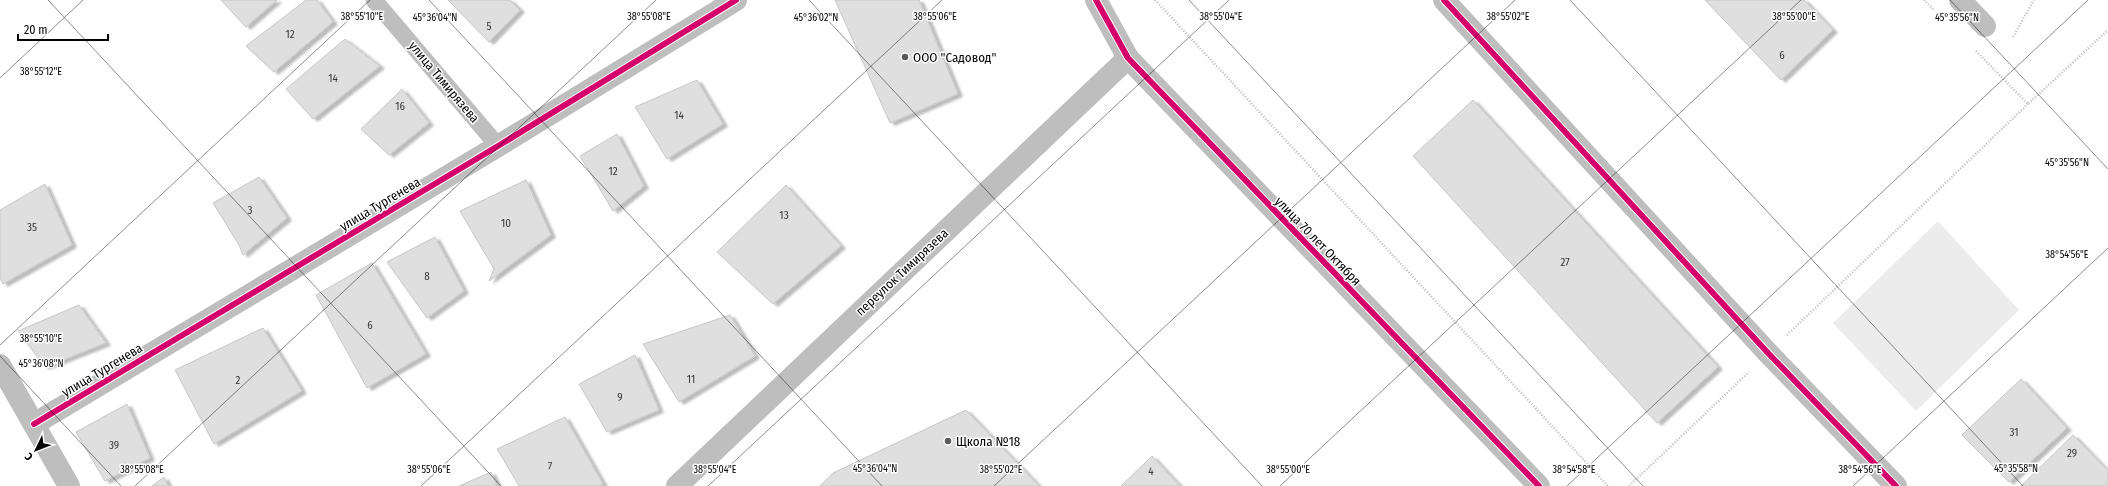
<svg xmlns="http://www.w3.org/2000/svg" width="2108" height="486" font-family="'Fira Sans Condensed',sans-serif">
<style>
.green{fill:#ececec}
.building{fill:#dfdfdf;stroke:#c7c7c7;filter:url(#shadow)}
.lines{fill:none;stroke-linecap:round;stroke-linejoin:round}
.path{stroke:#b9b9b9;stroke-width:2.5;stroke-dasharray:1 2;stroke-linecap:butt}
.service{stroke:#bebebe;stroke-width:17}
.minor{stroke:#bebebe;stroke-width:22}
.tertiary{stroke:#bebebe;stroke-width:22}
.cycleway-casing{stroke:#fff;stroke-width:8}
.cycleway{stroke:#d6006c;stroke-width:6}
.ticks{fill:none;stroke:#000;stroke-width:1;stroke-opacity:0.45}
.poi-dot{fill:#595959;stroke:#fff;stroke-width:1.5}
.labels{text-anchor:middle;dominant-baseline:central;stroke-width:3;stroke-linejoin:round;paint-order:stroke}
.number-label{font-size:11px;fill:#383838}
.poi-label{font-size:13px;fill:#000;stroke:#fff;text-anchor:start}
.street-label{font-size:13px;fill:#000;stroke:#fff}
.ticks-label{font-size:10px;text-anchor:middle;fill:#000;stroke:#fff;stroke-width:3;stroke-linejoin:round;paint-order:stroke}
</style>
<defs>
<filter id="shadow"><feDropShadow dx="4.5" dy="2.5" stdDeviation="1" flood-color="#0004"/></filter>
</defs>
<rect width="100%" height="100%" fill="#fff"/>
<!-- green -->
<path class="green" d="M 1938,221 L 2019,310 L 1916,411 L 1833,323 Z"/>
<!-- building -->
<g class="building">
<path d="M 221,0 L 277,0 L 246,27 Z"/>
<path d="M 306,0 L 317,0 L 333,22 L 274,72 L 246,46 Z"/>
<path d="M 448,0 L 510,0 L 520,10 L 489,42 Z"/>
<path d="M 835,0 L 919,0 L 958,94 L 890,123 Z"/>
<path d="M 1705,0 L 1804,0 L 1833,30 L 1781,80 Z"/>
<path d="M 345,39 L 380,66 L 313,119 L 286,89 Z"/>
<path d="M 697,80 L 723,124 L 667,159 L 635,107 Z"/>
<path d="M 402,89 L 429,123 L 389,155 L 361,129 Z"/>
<path d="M 1473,100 L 1718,367 L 1657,423 L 1413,156 Z"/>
<path d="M 617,134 L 644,186 L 613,211 L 580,156 Z"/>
<path d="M 259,177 L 287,218 L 243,255 L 239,245 L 213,203 Z"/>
<path d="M 526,180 L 551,235 L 489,281 L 494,269 L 460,211 Z"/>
<path d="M 45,184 L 72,245 L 3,284 L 0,278 L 0,210 Z"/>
<path d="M 786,185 L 841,246 L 773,304 L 717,252 Z"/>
<path d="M 435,237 L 464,291 L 427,318 L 387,262 Z"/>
<path d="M 372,263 L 426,354 L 367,388 L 316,295 Z"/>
<path d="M 79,305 L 106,343 L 45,367 L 18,331 Z"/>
<path d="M 730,315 L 755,356 L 679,402 L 643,344 Z"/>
<path d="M 263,328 L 302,391 L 214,444 L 175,370 Z"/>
<path d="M 635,355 L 659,410 L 607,432 L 579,384 Z"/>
<path d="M 2021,379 L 2067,428 L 2009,482 L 1962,435 Z"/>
<path d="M 127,404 L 150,458 L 105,481 L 76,432 Z"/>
<path d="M 966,410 L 1039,486 L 820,486 L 833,473 Z"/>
<path d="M 565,417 L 603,484 L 600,486 L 519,486 L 497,449 Z"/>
<path d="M 2073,435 L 2108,471 L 2108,486 L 2021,486 Z"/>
<path d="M 1152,456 L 1180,486 L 1121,486 Z"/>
<path d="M 491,472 L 497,486 L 459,486 Z"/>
<path d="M 164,477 L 168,486 L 152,486 Z"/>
</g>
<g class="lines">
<!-- path -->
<g class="path">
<path d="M 1155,0 L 1608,486"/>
<path d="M 1924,0 L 1934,10"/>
<path d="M 2013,37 L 2034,0"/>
<path d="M 1976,51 L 2028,104 L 2108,30"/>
<path d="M 1787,335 L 2028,104"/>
<path d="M 1629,486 L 1749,372"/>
</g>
<!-- service -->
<path class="service" d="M 374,0 L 498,146"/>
<!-- minor -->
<g class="minor">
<path d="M 1444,0 L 1768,353 L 1896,486"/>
<path d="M 1960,0 L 1985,26"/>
<path d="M 0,365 L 69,486"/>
<path d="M 34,424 L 498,146 L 736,0"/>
<path d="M 677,486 L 1128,58"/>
</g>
<!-- tertiary -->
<path class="tertiary" d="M 1096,0 L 1128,58 L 1539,486"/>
<defs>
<g id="cycleway">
<path d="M 1096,0 L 1128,58 L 1539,486"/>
<path d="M 1444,0 L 1768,353 L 1896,486"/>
<path d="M 34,424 L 498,146 L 736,0"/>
</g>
</defs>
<!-- cycleway casing -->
<use href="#cycleway" class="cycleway-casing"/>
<!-- cycleway -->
<use href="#cycleway" class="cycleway"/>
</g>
<!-- ticks -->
<path class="ticks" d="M 48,0 L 501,486M 429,0 L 882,486M 809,0 L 1262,486M 1189,0 L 1643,486M 1570,0 L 2023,486M 1950,0 L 2108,169M 0,78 L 83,0M 0,345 L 370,0M 0,356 L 121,486M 135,486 L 656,0M 421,486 L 942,0M 708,486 L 1229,0M 994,486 L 1515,0M 1280,486 L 1801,0M 1567,486 L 2088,0M 1853,486 L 2108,248"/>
<!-- markers -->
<g class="poi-dot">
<circle cx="905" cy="57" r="4"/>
<circle cx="948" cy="441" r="4"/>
</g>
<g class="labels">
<!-- number labels -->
<g class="number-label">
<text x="489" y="26">5</text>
<text x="290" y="34">12</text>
<text x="1782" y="55">6</text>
<text x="333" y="78">14</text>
<text x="400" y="106">16</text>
<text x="679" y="115">14</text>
<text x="613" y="171">12</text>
<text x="250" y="210">3</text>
<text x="784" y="215">13</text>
<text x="506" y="223">10</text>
<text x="32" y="227">35</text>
<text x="1565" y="262">27</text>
<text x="427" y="276">8</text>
<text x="370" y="325">6</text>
<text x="691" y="379">11</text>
<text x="238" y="380">2</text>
<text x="620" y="397">9</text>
<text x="2014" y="432">31</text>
<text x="114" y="445">39</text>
<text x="2072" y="453">29</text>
<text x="550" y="466">7</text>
<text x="1151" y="471">4</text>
</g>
<!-- poi labels -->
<g class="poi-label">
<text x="913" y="57">ООО "Садовод"</text>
<text x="956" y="441">Щкола №18</text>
</g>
<!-- street labels -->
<g class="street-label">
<text transform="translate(444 82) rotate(50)">улица Тимирязева</text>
<text transform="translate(380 204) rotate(-31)">улица Тургенева</text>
<text transform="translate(1318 241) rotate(46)">улица 70 лет Октября</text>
<text transform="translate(902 272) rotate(-43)">переулок Тимирязева</text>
<text transform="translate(102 370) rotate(-31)">улица Тургенева</text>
</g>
</g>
<g class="ticks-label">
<text x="362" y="20">38°55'10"E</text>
<text x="649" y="20">38°55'08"E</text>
<text x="935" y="20">38°55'06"E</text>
<text x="1221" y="20">38°55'04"E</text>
<text x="1508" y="20">38°55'02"E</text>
<text x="1794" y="20">38°55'00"E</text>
<text x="435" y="21">45°36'04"N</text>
<text x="816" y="21">45°36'02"N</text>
<text x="1957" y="21">45°35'56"N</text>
<text x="41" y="75">38°55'12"E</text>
<text x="2067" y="166">45°35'56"N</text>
<text x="2067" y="258">38°54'56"E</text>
<text x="41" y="342">38°55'10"E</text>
<text x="41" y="367">45°36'08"N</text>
<text x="875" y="472">45°36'04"N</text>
<text x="2016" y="472">45°35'58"N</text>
<text x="142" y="473">38°55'08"E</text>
<text x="429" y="473">38°55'06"E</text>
<text x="715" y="473">38°55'04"E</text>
<text x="1001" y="473">38°55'02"E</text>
<text x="1288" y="473">38°55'00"E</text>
<text x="1574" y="473">38°54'58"E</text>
<text x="1860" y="473">38°54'56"E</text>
</g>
<!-- north arrow -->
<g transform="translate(36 450) rotate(227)" stroke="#ffffff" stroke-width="3" paint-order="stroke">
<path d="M0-3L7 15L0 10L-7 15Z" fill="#000000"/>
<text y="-6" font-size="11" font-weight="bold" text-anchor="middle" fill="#000000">С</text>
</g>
<!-- scale -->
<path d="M18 34v6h90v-6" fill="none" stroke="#000000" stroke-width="2"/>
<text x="24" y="34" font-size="12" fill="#000000" stroke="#ffffff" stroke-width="3" paint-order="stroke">20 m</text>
</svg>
